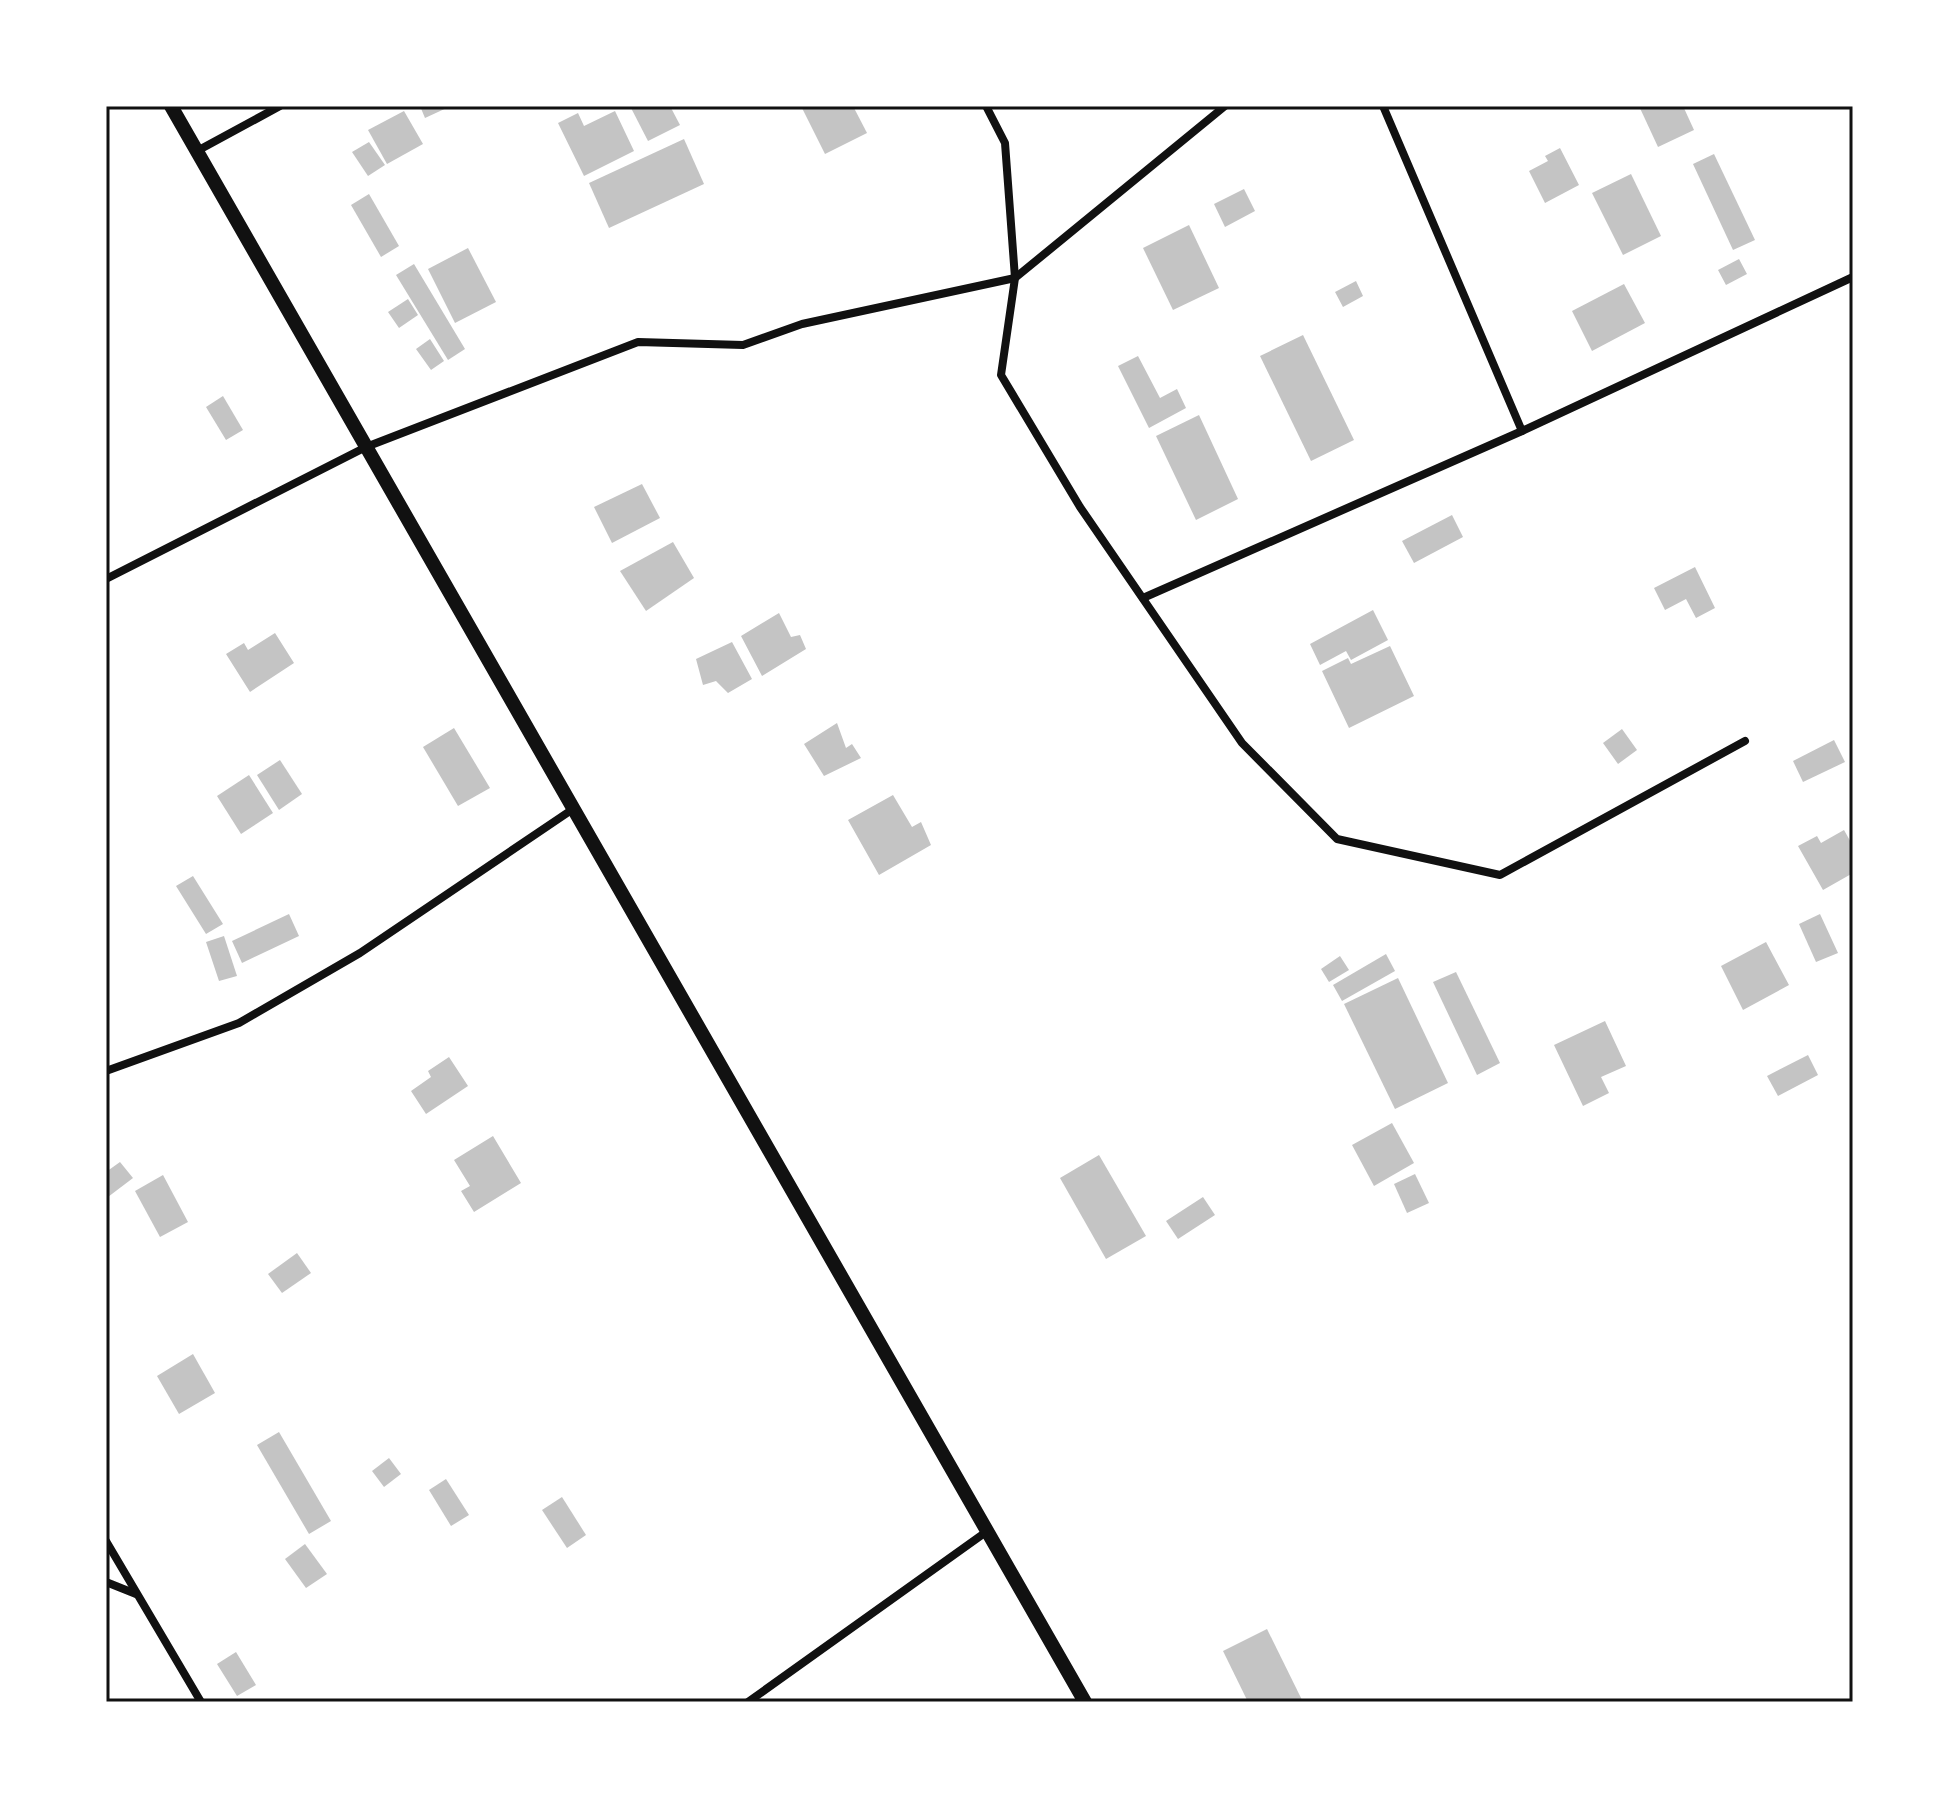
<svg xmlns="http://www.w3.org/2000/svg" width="1959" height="1808" font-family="Cabin,sans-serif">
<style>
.building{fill:#c4c4c4}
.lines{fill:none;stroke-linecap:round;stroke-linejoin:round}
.minor{stroke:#111;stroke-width:8}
.tertiary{stroke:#111;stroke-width:14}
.neatline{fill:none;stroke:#111;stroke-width:3}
</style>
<rect width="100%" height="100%" fill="#fff"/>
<!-- building -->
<g class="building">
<path d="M 420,106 L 451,106 L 425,118 Z"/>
<path d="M 630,106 L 670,106 L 680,125 L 648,141 Z"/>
<path d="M 801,106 L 853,106 L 867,133 L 825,154 Z"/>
<path d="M 1639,106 L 1683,106 L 1694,130 L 1658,147 Z"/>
<path d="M 404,111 L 423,144 L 387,164 L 368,130 Z"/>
<path d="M 615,111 L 634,151 L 584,176 L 558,123 L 578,113 L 584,126 Z"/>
<path d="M 684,139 L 704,184 L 609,228 L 589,183 Z"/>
<path d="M 369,142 L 385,165 L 368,176 L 352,152 Z"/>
<path d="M 1560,148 L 1579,185 L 1545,203 L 1529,171 L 1548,161 L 1545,156 Z"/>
<path d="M 1714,154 L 1755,240 L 1733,250 L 1693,164 Z"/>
<path d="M 1631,174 L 1661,236 L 1623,255 L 1592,193 Z"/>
<path d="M 1244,189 L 1255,211 L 1225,227 L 1214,204 Z"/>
<path d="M 369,194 L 399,246 L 381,257 L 351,205 Z"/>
<path d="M 1189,225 L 1219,288 L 1173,310 L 1143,248 Z"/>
<path d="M 468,248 L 496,302 L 455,323 L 428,269 Z"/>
<path d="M 1739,259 L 1747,274 L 1726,285 L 1718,270 Z"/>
<path d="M 414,264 L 465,349 L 448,360 L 396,275 Z"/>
<path d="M 1356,281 L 1363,296 L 1343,307 L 1335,292 Z"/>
<path d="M 1624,284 L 1645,323 L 1592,351 L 1572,311 Z"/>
<path d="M 408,299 L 418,315 L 399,328 L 388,312 Z"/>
<path d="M 1303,335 L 1354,440 L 1311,461 L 1260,356 Z"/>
<path d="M 430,339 L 444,361 L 431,370 L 416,349 Z"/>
<path d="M 1138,356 L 1160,398 L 1177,389 L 1186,408 L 1149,428 L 1118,366 Z"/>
<path d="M 223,396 L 243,430 L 226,440 L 206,407 Z"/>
<path d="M 1199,415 L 1238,499 L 1196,520 L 1156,436 Z"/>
<path d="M 642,484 L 660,518 L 612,543 L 594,507 Z"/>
<path d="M 1452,515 L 1463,537 L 1414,563 L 1402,541 Z"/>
<path d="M 673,542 L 694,578 L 646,611 L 620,571 Z"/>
<path d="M 1695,567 L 1715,608 L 1696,618 L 1686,599 L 1665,610 L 1654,588 Z"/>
<path d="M 1373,610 L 1388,640 L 1351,660 L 1346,651 L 1320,665 L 1310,644 Z"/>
<path d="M 779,613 L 791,637 L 800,635 L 806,649 L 762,676 L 741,636 Z"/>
<path d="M 275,633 L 294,663 L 250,692 L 226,654 L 244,643 L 248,650 Z"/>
<path d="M 732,642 L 752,679 L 728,693 L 716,681 L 703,685 L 696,659 Z"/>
<path d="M 1390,646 L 1414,696 L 1349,728 L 1322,671 L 1348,658 L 1351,664 Z"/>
<path d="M 837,723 L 846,748 L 852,744 L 861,758 L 824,776 L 804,744 Z"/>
<path d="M 454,728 L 490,788 L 458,806 L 423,747 Z"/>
<path d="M 1622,729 L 1637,750 L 1618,764 L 1603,743 Z"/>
<path d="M 1834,740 L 1845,762 L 1803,782 L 1793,761 Z"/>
<path d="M 280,760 L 302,794 L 279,810 L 257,775 Z"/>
<path d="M 249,775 L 273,813 L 241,834 L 217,796 Z"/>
<path d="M 893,795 L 912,827 L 921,822 L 931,845 L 879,875 L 848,820 Z"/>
<path d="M 1844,830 L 1853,846 L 1853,873 L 1823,890 L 1798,846 L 1817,836 L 1821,843 Z"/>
<path d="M 193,876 L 223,924 L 206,934 L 176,886 Z"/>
<path d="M 289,914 L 299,936 L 242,963 L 232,941 Z"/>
<path d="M 1820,914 L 1838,953 L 1816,962 L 1799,924 Z"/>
<path d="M 224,936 L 237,976 L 219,981 L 206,942 Z"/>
<path d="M 1766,942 L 1789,985 L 1743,1010 L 1721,966 Z"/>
<path d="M 1386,954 L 1395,971 L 1342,1001 L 1333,985 Z"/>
<path d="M 1340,956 L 1349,970 L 1329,982 L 1321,969 Z"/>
<path d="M 1456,972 L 1500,1063 L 1477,1075 L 1433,982 Z"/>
<path d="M 1398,978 L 1448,1083 L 1395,1109 L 1344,1004 Z"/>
<path d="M 1605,1021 L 1626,1066 L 1601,1077 L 1609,1093 L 1583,1106 L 1554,1045 Z"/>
<path d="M 1808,1055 L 1818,1075 L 1778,1096 L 1767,1076 Z"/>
<path d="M 449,1057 L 468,1086 L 426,1114 L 411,1091 L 431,1077 L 428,1071 Z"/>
<path d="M 1392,1123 L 1414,1163 L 1374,1186 L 1352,1145 Z"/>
<path d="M 493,1136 L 521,1183 L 474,1212 L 461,1191 L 470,1186 L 454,1160 Z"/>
<path d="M 1099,1155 L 1146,1236 L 1106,1259 L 1060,1178 Z"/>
<path d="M 120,1162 L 133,1178 L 108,1197 L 106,1172 Z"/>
<path d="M 1415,1174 L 1429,1203 L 1407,1213 L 1394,1184 Z"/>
<path d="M 163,1175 L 188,1222 L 160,1237 L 135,1191 Z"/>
<path d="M 1203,1197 L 1215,1215 L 1178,1239 L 1166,1221 Z"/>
<path d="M 297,1253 L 311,1273 L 282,1293 L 268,1274 Z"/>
<path d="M 193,1354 L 215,1393 L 179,1414 L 157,1376 Z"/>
<path d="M 279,1432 L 331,1521 L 309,1534 L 257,1445 Z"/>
<path d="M 389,1458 L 401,1474 L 384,1487 L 372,1471 Z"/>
<path d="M 446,1479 L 469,1515 L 451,1526 L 429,1490 Z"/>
<path d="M 562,1497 L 586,1535 L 567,1548 L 542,1510 Z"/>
<path d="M 305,1544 L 327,1574 L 306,1588 L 285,1559 Z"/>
<path d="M 1267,1629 L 1303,1702 L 1248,1702 L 1223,1651 Z"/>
<path d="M 236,1652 L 256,1685 L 237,1696 L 217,1664 Z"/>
</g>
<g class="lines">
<!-- minor -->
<g class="minor">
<path d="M 986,106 L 1005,143 L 1015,278 L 1001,375 L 1080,507 L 1242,743 L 1337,839 L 1500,875 L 1745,741"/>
<path d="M 1383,106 L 1522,431"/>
<path d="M 197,151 L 280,106"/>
<path d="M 106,579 L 366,447 L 638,342 L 743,345 L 802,324 L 1015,278 L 1225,106"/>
<path d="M 1143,598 L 1522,431 L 1853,277"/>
<path d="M 106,1071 L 239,1023 L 360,953 L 573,809"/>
<path d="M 106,1541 L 201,1702"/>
<path d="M 106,1582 L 136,1594"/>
<path d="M 748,1702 L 986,1532"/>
</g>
<!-- tertiary -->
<path class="tertiary" d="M 171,106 L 1085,1702"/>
</g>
<!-- border -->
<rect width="1959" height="1808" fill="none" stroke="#ffffff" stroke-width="216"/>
<rect x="108" y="108" width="1743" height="1592" class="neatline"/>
</svg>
